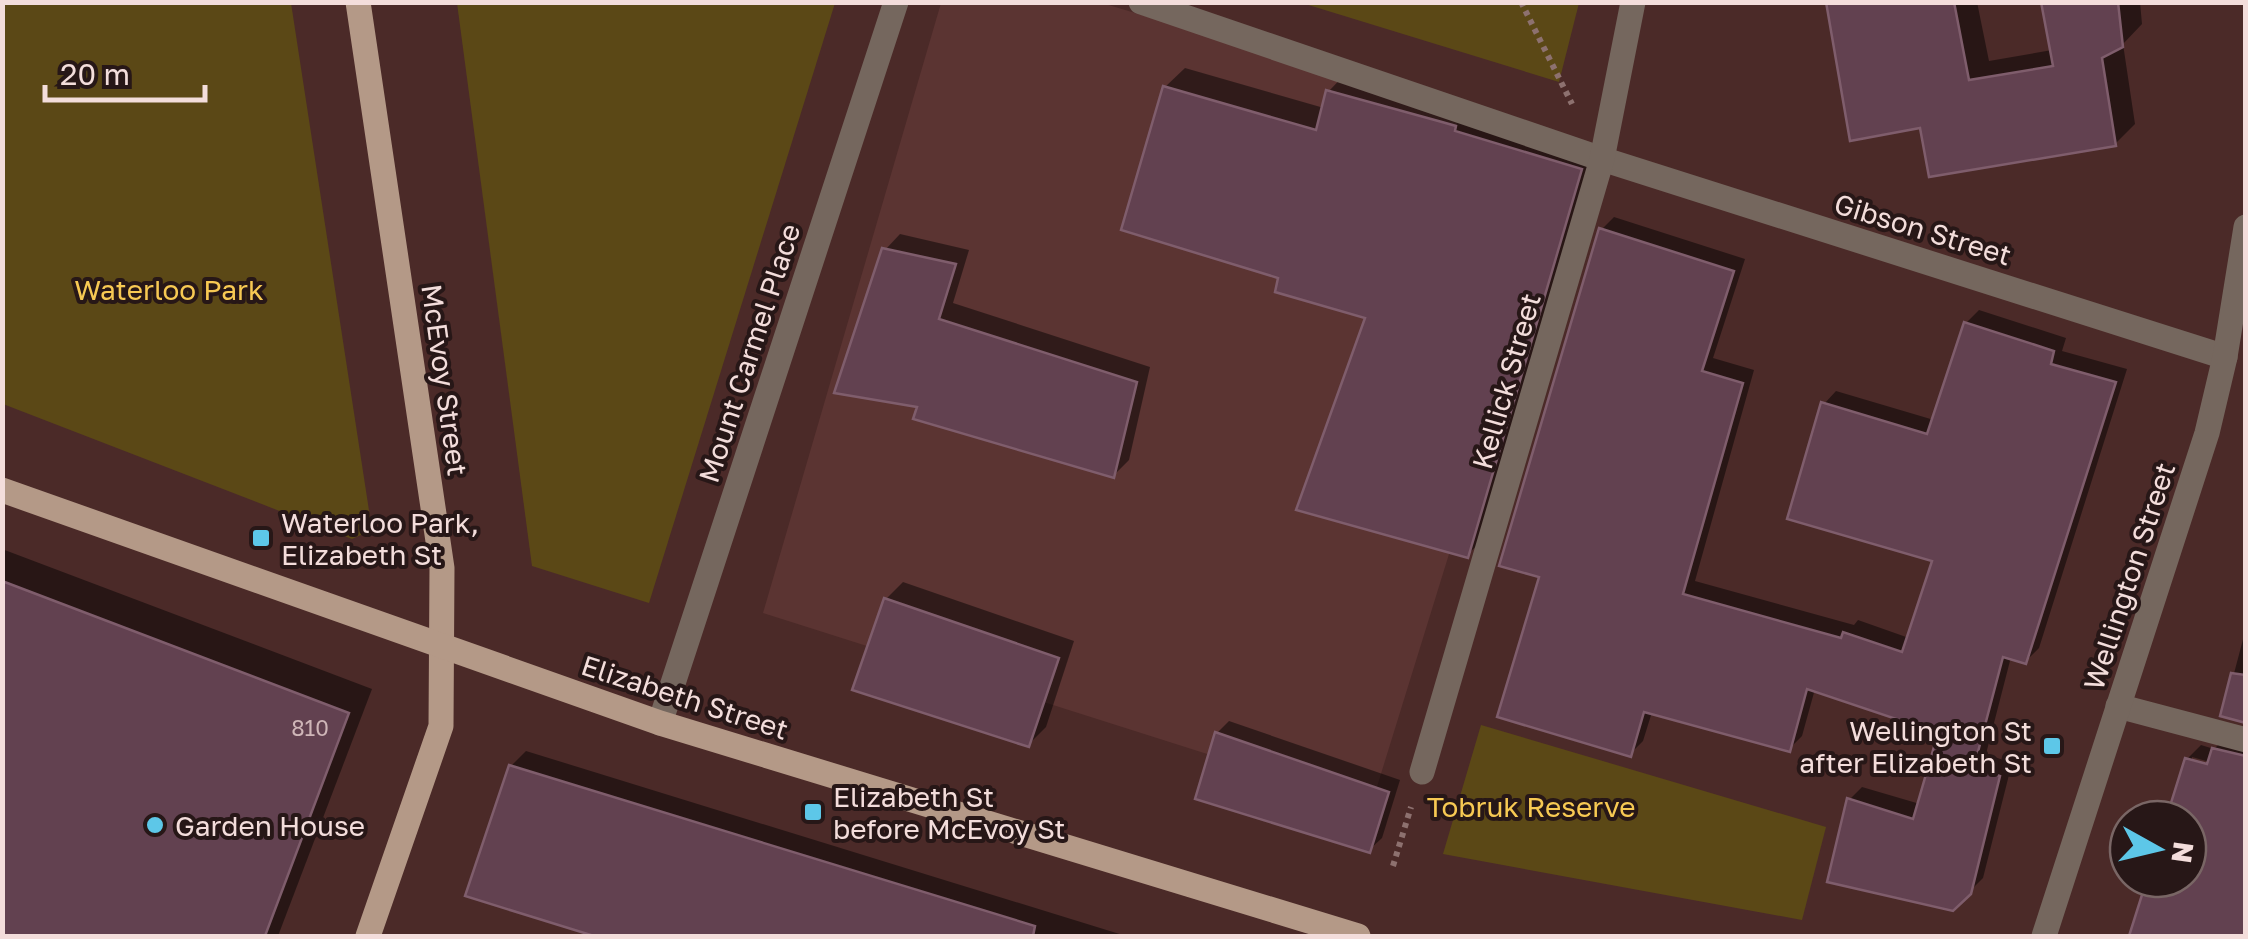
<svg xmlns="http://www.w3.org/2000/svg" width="2248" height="939" font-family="'Golos Text',sans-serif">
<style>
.built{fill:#5b3432}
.green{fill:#5b4816}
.shadow{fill:#0007;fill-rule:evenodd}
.building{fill:#624150;stroke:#7f5d6c;stroke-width:2.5}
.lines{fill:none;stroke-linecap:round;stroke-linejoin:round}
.path{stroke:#8d716f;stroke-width:6;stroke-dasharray:5 5;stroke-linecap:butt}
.minor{stroke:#75675e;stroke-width:25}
.major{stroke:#b49987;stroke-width:25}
.poi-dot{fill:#5dc7e8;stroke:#271717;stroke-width:4}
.labels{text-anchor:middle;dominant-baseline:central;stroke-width:8;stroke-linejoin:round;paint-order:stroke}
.number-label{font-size:22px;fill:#cfb6b8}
.street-label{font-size:28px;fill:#f3dddb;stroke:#271717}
.park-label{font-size:28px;fill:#f7c953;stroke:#271717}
.poi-label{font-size:28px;fill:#f3dddb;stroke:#271717;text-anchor:start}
</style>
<rect width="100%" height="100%" fill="#4b2a28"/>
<!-- built -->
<path class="built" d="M 941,3 L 1102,3 L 1461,111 L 1329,500 L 1454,538 L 1371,806 L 763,613 Z"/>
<!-- green -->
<g class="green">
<path d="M 2,3 L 291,3 L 372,530 L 352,539 L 3,404 Z"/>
<path d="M 457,3 L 835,3 L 649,603 L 532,566 Z"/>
<path d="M 1302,3 L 1579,3 L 1559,82 Z"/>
<path d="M 1481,725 L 1826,827 L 1802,920 L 1443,854 Z"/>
</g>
<!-- shadow -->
<g class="shadow">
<path d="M 1828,2 L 1977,2 L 1989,61 L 2052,50 L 2044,2 L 2140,2 L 2142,24 L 2123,44 L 2135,124 L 2115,144 L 1922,125 Z"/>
<path d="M 1185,68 L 1324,108 L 1329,91 L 1348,71 L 1600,150 L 1487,536 L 1467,555 L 1368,317 L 1281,276 L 1165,87 Z"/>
<path d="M 1614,217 L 1745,259 L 1713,358 L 1754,370 L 1695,581 L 1854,625 L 1858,620 L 1909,638 L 1935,559 L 1824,404 L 1836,391 L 1934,420 L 1966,323 L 1979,310 L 2066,338 L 2062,351 L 2127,369 L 2039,648 L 2026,661 L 2011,657 L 1986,754 L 2012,763 L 1983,878 L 1953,908 L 1849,800 L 1862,787 L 1920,804 L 1941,731 L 1815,689 L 1802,736 L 1789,749 L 1652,712 L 1643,741 L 1630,754 L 1542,576 L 1601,230 Z"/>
<path d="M 900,234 L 969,250 L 953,303 L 1150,367 L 1129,460 L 1114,475 L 920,406 L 885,250 Z"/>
<path d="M 2,549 L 372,689 L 278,936 L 2,936 Z"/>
<path d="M 903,582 L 1074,641 L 1046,727 L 1029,744 L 886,599 Z"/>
<path d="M 2246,628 L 2246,722 L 2223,715 Z"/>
<path d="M 1229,721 L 1400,780 L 1382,838 L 1369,850 L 1217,733 Z"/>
<path d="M 2228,735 L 2246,739 L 2246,936 L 2131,936 L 2149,879 L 2188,879 L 2188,819 L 2168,819 L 2187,759 L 2201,745 L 2214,749 ZM 2192,757 L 2220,765 L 2219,770 L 2192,762 Z"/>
<path d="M 526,751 L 1126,936 L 602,936 L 468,895 L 511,766 Z"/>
</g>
<!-- building -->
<g class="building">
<path d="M 1826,2 L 1954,2 L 1969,80 L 2053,66 L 2041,2 L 2118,2 L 2123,47 L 2102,58 L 2116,146 L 1929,177 L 1920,128 L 1850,141 Z"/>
<path d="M 1163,86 L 1316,130 L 1326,90 L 1442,122 L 1456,126 L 1455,131 L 1582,169 L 1468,558 L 1296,510 L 1365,318 L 1275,292 L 1278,278 L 1121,230 Z"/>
<path d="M 1599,228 L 1734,271 L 1702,371 L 1743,383 L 1683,594 L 1841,638 L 1843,632 L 1902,652 L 1932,561 L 1787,519 L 1821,402 L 1927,434 L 1964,322 L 2054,351 L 2051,364 L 2116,382 L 2026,664 L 2003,657 L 1974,767 L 2000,776 L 1971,894 L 1953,911 L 1827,882 L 1847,798 L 1913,819 L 1938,733 L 1807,689 L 1790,752 L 1644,712 L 1631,757 L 1497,717 L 1539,577 L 1499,566 Z"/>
<path d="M 882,248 L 956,264 L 939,319 L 1137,382 L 1114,478 L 913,419 L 917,407 L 834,393 Z"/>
<path d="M 2,581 L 349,713 L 265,936 L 2,936 Z"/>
<path d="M 884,598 L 1059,658 L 1029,747 L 852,690 Z"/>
<path d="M 2231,673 L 2246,675 L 2246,723 L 2220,716 Z"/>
<path d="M 1215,732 L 1389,792 L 1370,853 L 1195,799 Z"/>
<path d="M 2212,748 L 2246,756 L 2246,936 L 2129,936 L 2147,879 L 2188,879 L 2188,819 L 2166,819 L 2185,758 L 2207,764 Z"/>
<path d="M 509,765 L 1035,926 L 1033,936 L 594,936 L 465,896 Z"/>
</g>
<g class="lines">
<!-- path -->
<g class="path">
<path d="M 1521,2 L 1572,104"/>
<path d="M 1393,866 L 1411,807"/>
</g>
<!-- minor -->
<g class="minor">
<path d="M 1141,2 L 1602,159 L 2225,357"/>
<path d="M 2118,706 L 2246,740"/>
<path d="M 660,723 L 896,2"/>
<path d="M 1422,772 L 1602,159 L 1633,2"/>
<path d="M 2044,936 L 2207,433 L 2225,357 L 2246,227"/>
</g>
<!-- major -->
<g class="major">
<path d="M 358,2 L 442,568 L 441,726 L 368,936"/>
<path d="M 2,490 L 660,723 L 1358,936"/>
</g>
</g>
<!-- markers -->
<g class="poi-dot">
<rect x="251" y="528" width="20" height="20" rx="5"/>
<rect x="2042" y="736" width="20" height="20" rx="5"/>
<rect x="803" y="802" width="20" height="20" rx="5"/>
<circle cx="155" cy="825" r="10"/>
</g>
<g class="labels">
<!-- number labels -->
<g class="number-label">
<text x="310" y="727">810</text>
</g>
<!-- street labels -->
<g class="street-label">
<text transform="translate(1923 229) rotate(17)">Gibson Street</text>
<text transform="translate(749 353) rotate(-72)">Mount Carmel Place</text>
<text transform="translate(445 380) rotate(82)">McEvoy Street</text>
<text transform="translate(1506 381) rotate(-74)">Kellick Street</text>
<text transform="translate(2129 576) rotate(-72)">Wellington Street</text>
<text transform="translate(685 697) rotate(18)">Elizabeth Street</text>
</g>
<!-- park labels -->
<g class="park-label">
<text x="169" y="289">Waterloo Park</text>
<text x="1531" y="806">Tobruk Reserve</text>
</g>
<!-- poi labels -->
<g class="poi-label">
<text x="281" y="522">Waterloo Park,<tspan x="281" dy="32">Elizabeth St</tspan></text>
<text x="2032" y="730" text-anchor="end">Wellington St<tspan x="2032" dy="32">after Elizabeth St</tspan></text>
<text x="833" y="796">Elizabeth St<tspan x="833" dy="32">before McEvoy St</tspan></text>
<text x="175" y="825">Garden House</text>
</g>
</g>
<!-- border -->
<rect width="2248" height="939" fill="none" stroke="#f3dddb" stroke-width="10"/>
<!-- north arrow -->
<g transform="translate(2158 849) rotate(98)"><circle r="48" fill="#271717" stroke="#796665" stroke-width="2.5"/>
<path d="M0-8L18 38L0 25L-18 38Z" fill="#5dc7e8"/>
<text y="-15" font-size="28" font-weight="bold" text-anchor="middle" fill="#f3dddb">N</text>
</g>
<!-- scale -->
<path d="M45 85v15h160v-15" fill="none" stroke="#f3dddb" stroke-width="5"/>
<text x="60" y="85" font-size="30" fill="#f3dddb" stroke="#271717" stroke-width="8" paint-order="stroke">20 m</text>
</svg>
